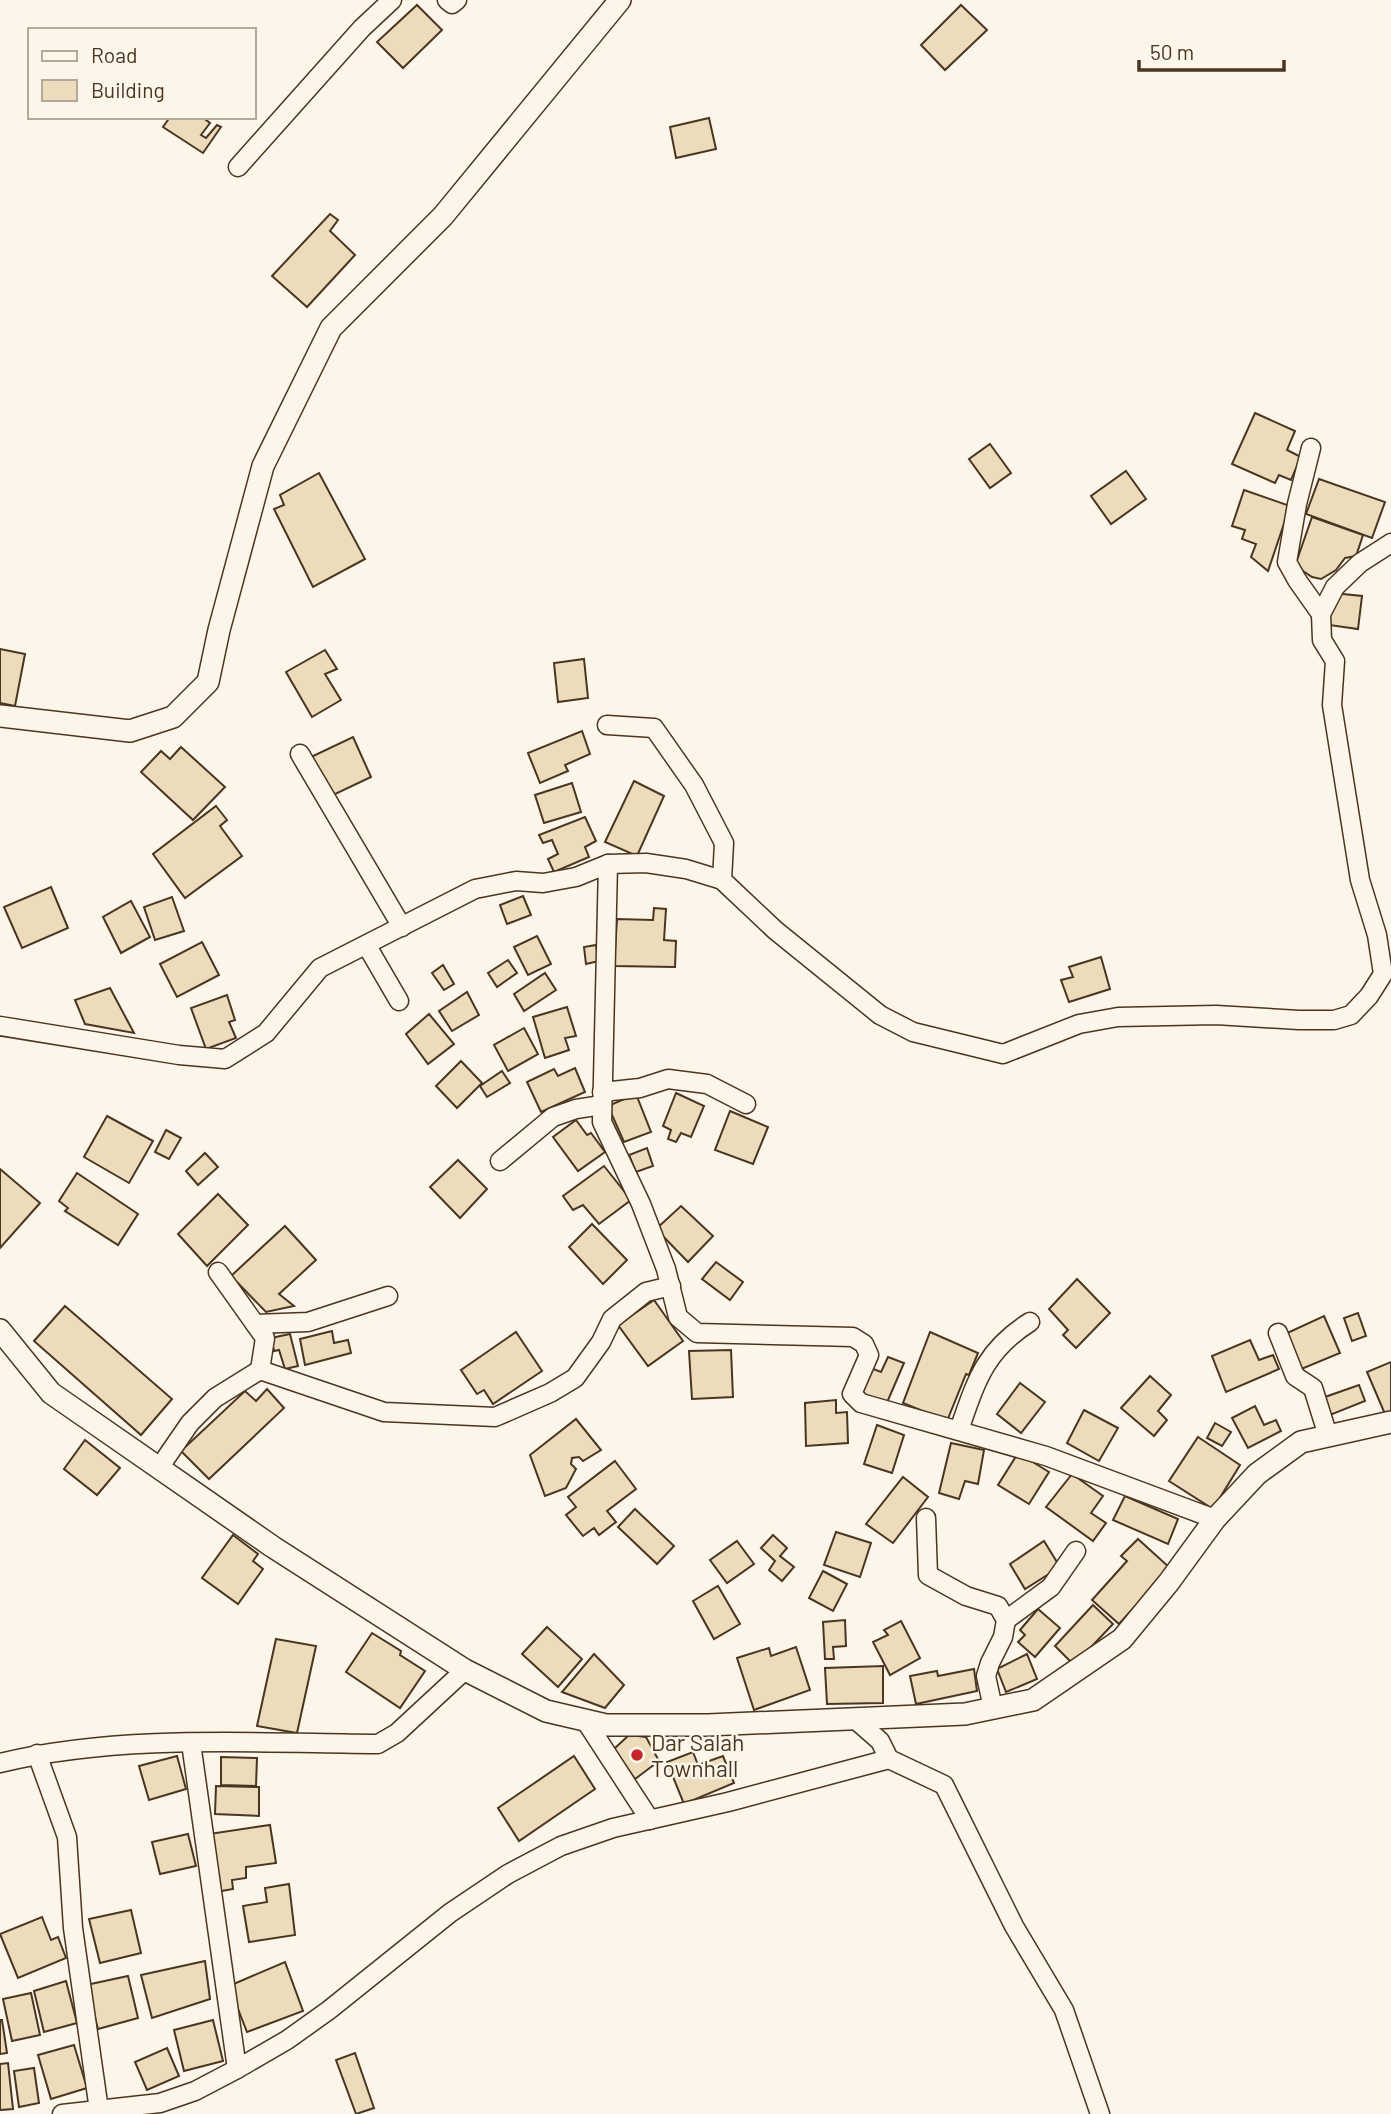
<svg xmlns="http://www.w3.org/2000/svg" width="1391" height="2114" font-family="Barlow,sans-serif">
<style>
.building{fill:#ecdcbc;stroke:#4a3520;stroke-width:2}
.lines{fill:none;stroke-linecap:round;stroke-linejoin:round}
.minor-casing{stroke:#4a3520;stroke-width:21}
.tertiary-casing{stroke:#4a3520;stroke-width:24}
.minor{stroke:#fbf6e9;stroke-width:18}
.tertiary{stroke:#fbf6e9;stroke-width:21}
.poi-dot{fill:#c62828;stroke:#fbf6e9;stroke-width:2.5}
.labels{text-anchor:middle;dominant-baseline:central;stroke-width:5;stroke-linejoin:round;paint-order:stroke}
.poi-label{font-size:23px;fill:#4a3520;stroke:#fbf6e9;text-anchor:start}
</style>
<rect width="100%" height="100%" fill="#fbf6e9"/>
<!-- building -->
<g class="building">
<path d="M 417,5 L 442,30 L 403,68 L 377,42 Z"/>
<path d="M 961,5 L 987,30 L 945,70 L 921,45 Z"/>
<path d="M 170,117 L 202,117 L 210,123 L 201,135 L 206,138 L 217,125 L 221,127 L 203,153 L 163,127 Z"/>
<path d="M 709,118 L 716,149 L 676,158 L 670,127 Z"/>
<path d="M 330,214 L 338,220 L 330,231 L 355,255 L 307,307 L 272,276 Z"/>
<path d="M 1255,413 L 1295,431 L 1287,450 L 1301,457 L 1291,480 L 1279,475 L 1275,483 L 1232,464 Z"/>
<path d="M 990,444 L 1011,473 L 990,488 L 969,459 Z"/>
<path d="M 1126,471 L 1146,499 L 1111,524 L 1091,496 Z"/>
<path d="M 319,473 L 365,559 L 313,587 L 274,509 L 284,505 L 280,495 Z"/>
<path d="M 1319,479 L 1385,502 L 1372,538 L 1306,514 Z"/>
<path d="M 1244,490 L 1290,506 L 1268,571 L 1251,557 L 1256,544 L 1242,539 L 1245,530 L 1232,526 Z"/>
<path d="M 1312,517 L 1363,535 L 1356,556 L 1345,558 L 1336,570 L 1321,579 L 1312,577 L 1303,571 L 1296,563 Z"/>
<path d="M 1333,593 L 1362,596 L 1358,629 L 1329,625 Z"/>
<path d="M 0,649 L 25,654 L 15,706 L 0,703 Z"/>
<path d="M 325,650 L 337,669 L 325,674 L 341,700 L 312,717 L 286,672 Z"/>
<path d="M 584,659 L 588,698 L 558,702 L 554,663 Z"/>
<path d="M 582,731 L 590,754 L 565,765 L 568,771 L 540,783 L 528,753 Z"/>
<path d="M 353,737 L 371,777 L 329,797 L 311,757 Z"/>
<path d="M 181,747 L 225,787 L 193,820 L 141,772 L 161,751 L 170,759 Z"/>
<path d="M 634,781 L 664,796 L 637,856 L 605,842 Z"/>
<path d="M 572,783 L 581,812 L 544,823 L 535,795 Z"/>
<path d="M 216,806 L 227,820 L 220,826 L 242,856 L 185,898 L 153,854 Z"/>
<path d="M 585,817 L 596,841 L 585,847 L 589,857 L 554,872 L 548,859 L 558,854 L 552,840 L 543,843 L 539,835 Z"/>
<path d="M 51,887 L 68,928 L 22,948 L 4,907 Z"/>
<path d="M 523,896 L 531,915 L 507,924 L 500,905 Z"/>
<path d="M 172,897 L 184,931 L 155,940 L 144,907 Z"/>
<path d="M 131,901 L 150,937 L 121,953 L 103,917 Z"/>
<path d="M 654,908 L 666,909 L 664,940 L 676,941 L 675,967 L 614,966 L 617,919 L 653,920 Z"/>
<path d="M 537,936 L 551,964 L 528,975 L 514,947 Z"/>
<path d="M 202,942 L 219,975 L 177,997 L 160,964 Z"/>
<path d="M 596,945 L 599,961 L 586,964 L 584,947 Z"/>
<path d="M 1101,957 L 1110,989 L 1069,1002 L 1061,980 L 1073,977 L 1069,967 Z"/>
<path d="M 508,960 L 517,973 L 497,987 L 488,973 Z"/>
<path d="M 443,965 L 454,984 L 444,990 L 432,973 Z"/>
<path d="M 545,973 L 556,990 L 524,1011 L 514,994 Z"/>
<path d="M 110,988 L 134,1033 L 85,1024 L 75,1000 Z"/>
<path d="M 467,992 L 479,1015 L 452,1031 L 439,1011 Z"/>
<path d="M 227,995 L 235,1020 L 229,1022 L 236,1038 L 206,1049 L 191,1008 Z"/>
<path d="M 567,1007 L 576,1036 L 565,1038 L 569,1050 L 545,1058 L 533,1017 Z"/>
<path d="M 429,1014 L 454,1044 L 428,1064 L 406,1034 Z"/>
<path d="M 524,1028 L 538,1054 L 508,1071 L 494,1045 Z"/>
<path d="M 461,1061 L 482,1083 L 457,1108 L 436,1086 Z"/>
<path d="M 575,1068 L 585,1092 L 541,1112 L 527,1082 L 554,1069 L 558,1076 Z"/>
<path d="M 502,1071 L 510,1083 L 487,1097 L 480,1086 Z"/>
<path d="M 676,1093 L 704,1106 L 691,1137 L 681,1133 L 676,1142 L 668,1139 L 671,1130 L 663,1126 Z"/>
<path d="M 636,1094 L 651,1132 L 624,1142 L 608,1106 Z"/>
<path d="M 730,1111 L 768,1127 L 753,1164 L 715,1150 Z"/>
<path d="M 107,1116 L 153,1141 L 129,1183 L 84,1157 Z"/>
<path d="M 576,1120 L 587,1135 L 591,1133 L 605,1152 L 578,1171 L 553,1137 Z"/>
<path d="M 166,1130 L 181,1138 L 169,1159 L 155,1152 Z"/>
<path d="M 647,1148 L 653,1166 L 636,1172 L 629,1155 Z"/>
<path d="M 205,1153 L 218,1167 L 198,1185 L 186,1171 Z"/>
<path d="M 458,1160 L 487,1189 L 460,1218 L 430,1187 Z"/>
<path d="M 604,1166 L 631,1200 L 599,1224 L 583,1205 L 573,1210 L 563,1196 Z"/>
<path d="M 0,1169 L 40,1203 L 0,1248 Z"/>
<path d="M 77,1173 L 138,1214 L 118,1245 L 65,1211 L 68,1208 L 59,1201 Z"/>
<path d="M 218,1194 L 248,1225 L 207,1266 L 178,1234 Z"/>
<path d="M 681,1206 L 713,1236 L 688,1262 L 656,1229 Z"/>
<path d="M 592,1224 L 627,1260 L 603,1284 L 569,1247 Z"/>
<path d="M 285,1226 L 316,1260 L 279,1294 L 294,1306 L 266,1312 L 231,1276 Z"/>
<path d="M 716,1262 L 743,1282 L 730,1300 L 702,1279 Z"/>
<path d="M 1077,1279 L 1110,1313 L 1076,1348 L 1063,1335 L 1068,1330 L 1049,1309 Z"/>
<path d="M 654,1300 L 683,1341 L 648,1366 L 618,1325 Z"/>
<path d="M 65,1306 L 172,1399 L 141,1435 L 34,1341 Z"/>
<path d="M 1358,1313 L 1366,1336 L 1352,1341 L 1344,1318 Z"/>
<path d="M 1324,1316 L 1340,1353 L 1299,1370 L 1285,1334 Z"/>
<path d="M 332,1331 L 334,1343 L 348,1340 L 351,1353 L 305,1365 L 300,1339 Z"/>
<path d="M 516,1332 L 542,1371 L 493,1404 L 484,1390 L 477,1394 L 461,1370 Z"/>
<path d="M 930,1332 L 978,1353 L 969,1375 L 966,1374 L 947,1421 L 903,1403 Z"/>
<path d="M 290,1334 L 298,1366 L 285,1369 L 279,1350 L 274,1351 L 271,1338 Z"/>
<path d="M 1250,1340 L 1259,1360 L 1273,1355 L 1279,1369 L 1226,1392 L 1212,1356 Z"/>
<path d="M 731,1350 L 733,1397 L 692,1399 L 689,1351 Z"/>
<path d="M 888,1357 L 904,1363 L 886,1405 L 860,1394 L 871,1368 L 881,1372 Z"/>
<path d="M 1391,1362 L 1391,1412 L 1385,1414 L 1367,1372 Z"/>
<path d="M 1150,1376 L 1171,1395 L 1158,1411 L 1167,1420 L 1154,1436 L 1121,1408 Z"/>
<path d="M 1020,1383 L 1045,1402 L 1021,1433 L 997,1414 Z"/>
<path d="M 1359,1385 L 1365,1401 L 1330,1415 L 1325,1397 Z"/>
<path d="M 267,1389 L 284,1408 L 209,1479 L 181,1451 L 245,1391 L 256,1401 Z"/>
<path d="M 836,1400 L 836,1413 L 847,1412 L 848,1443 L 806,1446 L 805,1403 Z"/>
<path d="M 1255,1406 L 1264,1425 L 1276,1420 L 1281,1431 L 1248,1448 L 1232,1418 Z"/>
<path d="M 1084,1410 L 1118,1428 L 1099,1461 L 1067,1443 Z"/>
<path d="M 576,1419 L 601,1450 L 583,1461 L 579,1457 L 572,1458 L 571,1464 L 576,1469 L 566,1488 L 545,1496 L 530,1455 Z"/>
<path d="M 1215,1423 L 1231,1432 L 1222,1446 L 1207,1438 Z"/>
<path d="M 877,1425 L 904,1435 L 892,1473 L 864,1464 Z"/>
<path d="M 1198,1437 L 1240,1465 L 1213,1509 L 1169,1481 Z"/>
<path d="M 85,1440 L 120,1468 L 97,1495 L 64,1469 Z"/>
<path d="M 951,1443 L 984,1450 L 978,1484 L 965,1481 L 959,1499 L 939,1493 Z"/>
<path d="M 1018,1453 L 1049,1472 L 1029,1504 L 998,1485 Z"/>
<path d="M 615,1461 L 636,1489 L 607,1511 L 616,1522 L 599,1535 L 594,1528 L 583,1536 L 566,1515 L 576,1507 L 568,1497 Z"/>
<path d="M 1072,1474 L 1103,1496 L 1091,1513 L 1106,1523 L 1093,1541 L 1046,1507 Z"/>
<path d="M 903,1477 L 928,1497 L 893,1543 L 866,1524 Z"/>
<path d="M 1125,1496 L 1178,1519 L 1168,1544 L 1113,1520 Z"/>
<path d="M 635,1509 L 674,1546 L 657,1564 L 618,1527 Z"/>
<path d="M 836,1532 L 871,1543 L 860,1577 L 824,1565 Z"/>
<path d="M 233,1535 L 258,1554 L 253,1561 L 263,1569 L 238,1604 L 202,1578 Z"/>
<path d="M 773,1535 L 787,1548 L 780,1556 L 794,1567 L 782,1581 L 769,1570 L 775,1561 L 761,1548 Z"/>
<path d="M 1138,1539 L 1170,1568 L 1119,1624 L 1092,1600 L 1127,1561 L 1121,1556 Z"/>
<path d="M 737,1541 L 754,1564 L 727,1583 L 710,1560 Z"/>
<path d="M 1044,1541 L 1060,1567 L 1025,1589 L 1010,1564 Z"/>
<path d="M 823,1571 L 847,1584 L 833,1611 L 809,1598 Z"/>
<path d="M 718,1586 L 740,1624 L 714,1639 L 693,1601 Z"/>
<path d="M 1093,1605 L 1113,1624 L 1074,1665 L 1055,1646 Z"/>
<path d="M 1038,1609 L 1060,1628 L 1035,1657 L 1018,1642 L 1025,1635 L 1020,1630 Z"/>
<path d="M 845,1620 L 846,1646 L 833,1647 L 834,1659 L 825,1659 L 823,1622 Z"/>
<path d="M 901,1621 L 920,1658 L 890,1675 L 873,1642 L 888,1635 L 884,1630 Z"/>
<path d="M 547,1627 L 582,1659 L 558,1687 L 522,1654 Z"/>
<path d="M 372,1633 L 401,1651 L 400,1655 L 425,1671 L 400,1708 L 346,1672 Z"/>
<path d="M 276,1639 L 316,1646 L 297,1733 L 257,1726 Z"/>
<path d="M 796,1647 L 810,1690 L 754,1710 L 737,1658 L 769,1648 L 771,1656 Z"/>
<path d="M 594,1654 L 624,1685 L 605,1708 L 562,1692 Z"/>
<path d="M 1027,1654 L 1037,1679 L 1006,1692 L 997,1669 Z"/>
<path d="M 883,1666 L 883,1703 L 827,1704 L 825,1668 Z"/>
<path d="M 974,1669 L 977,1691 L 916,1704 L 910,1676 L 937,1671 L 938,1676 Z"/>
<path d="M 629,1735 L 646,1737 L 659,1761 L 635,1779 L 614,1749 Z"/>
<path d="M 693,1752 L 698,1765 L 723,1756 L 734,1783 L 684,1804 L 667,1762 Z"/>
<path d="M 177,1756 L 186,1789 L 149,1800 L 139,1766 Z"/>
<path d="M 574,1756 L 595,1789 L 519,1841 L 498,1808 Z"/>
<path d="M 221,1757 L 257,1758 L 256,1786 L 221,1785 Z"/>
<path d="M 216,1786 L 259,1787 L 259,1816 L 215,1814 Z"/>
<path d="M 270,1825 L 276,1863 L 246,1867 L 246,1878 L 232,1880 L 233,1889 L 216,1892 L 209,1834 Z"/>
<path d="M 188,1834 L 196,1866 L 160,1874 L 152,1842 Z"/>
<path d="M 289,1884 L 295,1935 L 249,1942 L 243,1906 L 267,1902 L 265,1888 Z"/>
<path d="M 131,1910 L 141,1953 L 100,1963 L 89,1919 Z"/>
<path d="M 42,1917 L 51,1940 L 58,1937 L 66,1958 L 18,1978 L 0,1934 Z"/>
<path d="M 205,1961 L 210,1999 L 152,2018 L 141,1975 Z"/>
<path d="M 285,1962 L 303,2011 L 247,2032 L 229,1986 Z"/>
<path d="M 128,1976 L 138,2018 L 98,2029 L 86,1985 Z"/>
<path d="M 66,1981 L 77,2023 L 44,2032 L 34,1991 Z"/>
<path d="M 31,1993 L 40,2035 L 12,2041 L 3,1999 Z"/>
<path d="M 0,2020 L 2,2020 L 7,2053 L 0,2054 Z"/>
<path d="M 213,2020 L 223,2061 L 184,2071 L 174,2030 Z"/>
<path d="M 74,2045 L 87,2088 L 51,2099 L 38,2055 Z"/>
<path d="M 167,2048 L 179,2076 L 147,2090 L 135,2062 Z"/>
<path d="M 355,2053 L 374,2108 L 356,2114 L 336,2060 Z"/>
<path d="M 8,2063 L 13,2109 L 0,2110 L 0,2064 Z"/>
<path d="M 34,2068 L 39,2103 L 19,2107 L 14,2071 Z"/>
</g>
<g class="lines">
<defs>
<g id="minor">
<path d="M 447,0 L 452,4 L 457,0"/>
<path d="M 238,167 L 362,28 L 392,0"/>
<path d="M 1311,448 L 1297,504 L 1287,562 L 1297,580 L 1321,614"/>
<path d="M 607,725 L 654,728 L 694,785 L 724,843 L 722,880"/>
<path d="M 300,754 L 402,927"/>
<path d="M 608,864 L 602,1122 L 641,1204 L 666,1269 L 678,1317 L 697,1333 L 853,1337 L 864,1344 L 869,1355 L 852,1394 L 861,1403 L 1046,1456 L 1215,1519"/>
<path d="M 367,946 L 399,1001"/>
<path d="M 0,1026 L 179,1055 L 225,1059 L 266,1033 L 320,968 L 475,889 L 516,881 L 543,883 L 576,877 L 608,864 L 646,863 L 686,869 L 722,880 L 775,930 L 880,1015 L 913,1032 L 1003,1054 L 1079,1024 L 1118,1017 L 1216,1015 L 1299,1020 L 1334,1020 L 1351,1015 L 1369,996 L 1383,974 L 1377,935 L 1360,880 L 1332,705 L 1335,661 L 1322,640 L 1321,614 L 1335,587 L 1360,563 L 1391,543"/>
<path d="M 602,1092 L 640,1088 L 668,1079 L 707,1084 L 746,1104"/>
<path d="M 500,1161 L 553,1117 L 576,1109 L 602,1105"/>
<path d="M 218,1272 L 265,1338 L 260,1370"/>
<path d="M 255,1324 L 308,1322 L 388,1296"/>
<path d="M 1278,1333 L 1295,1376 L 1313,1388 L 1328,1436"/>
<path d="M 959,1430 C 976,1382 984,1351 1030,1322"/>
<path d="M 159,1468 L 190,1423 L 215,1398 L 260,1370 L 384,1412 L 495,1417 L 550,1393 L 575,1378 L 601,1342 L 612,1319 L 646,1292 L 671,1286"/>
<path d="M 926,1518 L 928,1575 L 966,1596 L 998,1606 L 1006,1620 L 1003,1637 L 990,1663 L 986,1676 L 993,1708"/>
<path d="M 1006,1620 L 1051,1587 L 1076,1551"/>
<path d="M 585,1720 L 650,1820"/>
<path d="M 856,1720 L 880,1741 L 889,1759 L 944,1785 L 1014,1926 L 1064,2010 L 1100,2114"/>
<path d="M 191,1743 L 237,2069"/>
<path d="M 37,1754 L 67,1837 L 73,1928 L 99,2110"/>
<path d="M 0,1763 C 119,1734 256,1743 378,1744 L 397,1733 L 465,1670"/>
<path d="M 62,2114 L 160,2103 L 195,2091 L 237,2069 L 287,2040 L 329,2010 L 450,1913 L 508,1874 L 561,1846 L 613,1828 L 728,1802 L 889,1759"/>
</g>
<g id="tertiary">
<path d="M 0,716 L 130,731 L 173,717 L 208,682 L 219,630 L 263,466 L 331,328 L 443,216 L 620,0"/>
<path d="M 0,1330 L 51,1393 L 273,1547 L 465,1670 L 546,1711 L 606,1725 L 708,1725 L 965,1714 L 1033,1700 L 1122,1639 L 1169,1582 L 1215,1519 L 1257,1474 L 1301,1442 L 1391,1422"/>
</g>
</defs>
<!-- minor casing -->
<use href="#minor" class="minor-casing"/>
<!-- tertiary casing -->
<use href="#tertiary" class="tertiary-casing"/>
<!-- minor -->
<use href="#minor" class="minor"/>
<!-- tertiary -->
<use href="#tertiary" class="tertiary"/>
</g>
<!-- markers -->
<circle class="poi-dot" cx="637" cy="1755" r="7"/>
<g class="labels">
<!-- poi labels -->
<g class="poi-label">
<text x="651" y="1742">Dar Salah<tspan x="651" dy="26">Townhall</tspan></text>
</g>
</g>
<!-- legend -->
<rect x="28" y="28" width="228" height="91" fill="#fbf6e9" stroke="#b4a999" stroke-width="2"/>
<rect x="42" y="51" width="35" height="10" fill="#fbf6e9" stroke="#b4a999" stroke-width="2"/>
<text x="91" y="63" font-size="21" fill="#4a3520">Road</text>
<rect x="42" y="80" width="35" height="21" fill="#ecdcbc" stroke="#b4a999" stroke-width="2"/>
<text x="91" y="98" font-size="21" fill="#4a3520">Building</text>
<!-- scale -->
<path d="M1139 60v10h145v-10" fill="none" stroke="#4a3520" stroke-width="3.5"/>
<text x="1150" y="60" font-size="21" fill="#4a3520" stroke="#fbf6e9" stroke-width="5" paint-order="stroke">50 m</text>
</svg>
